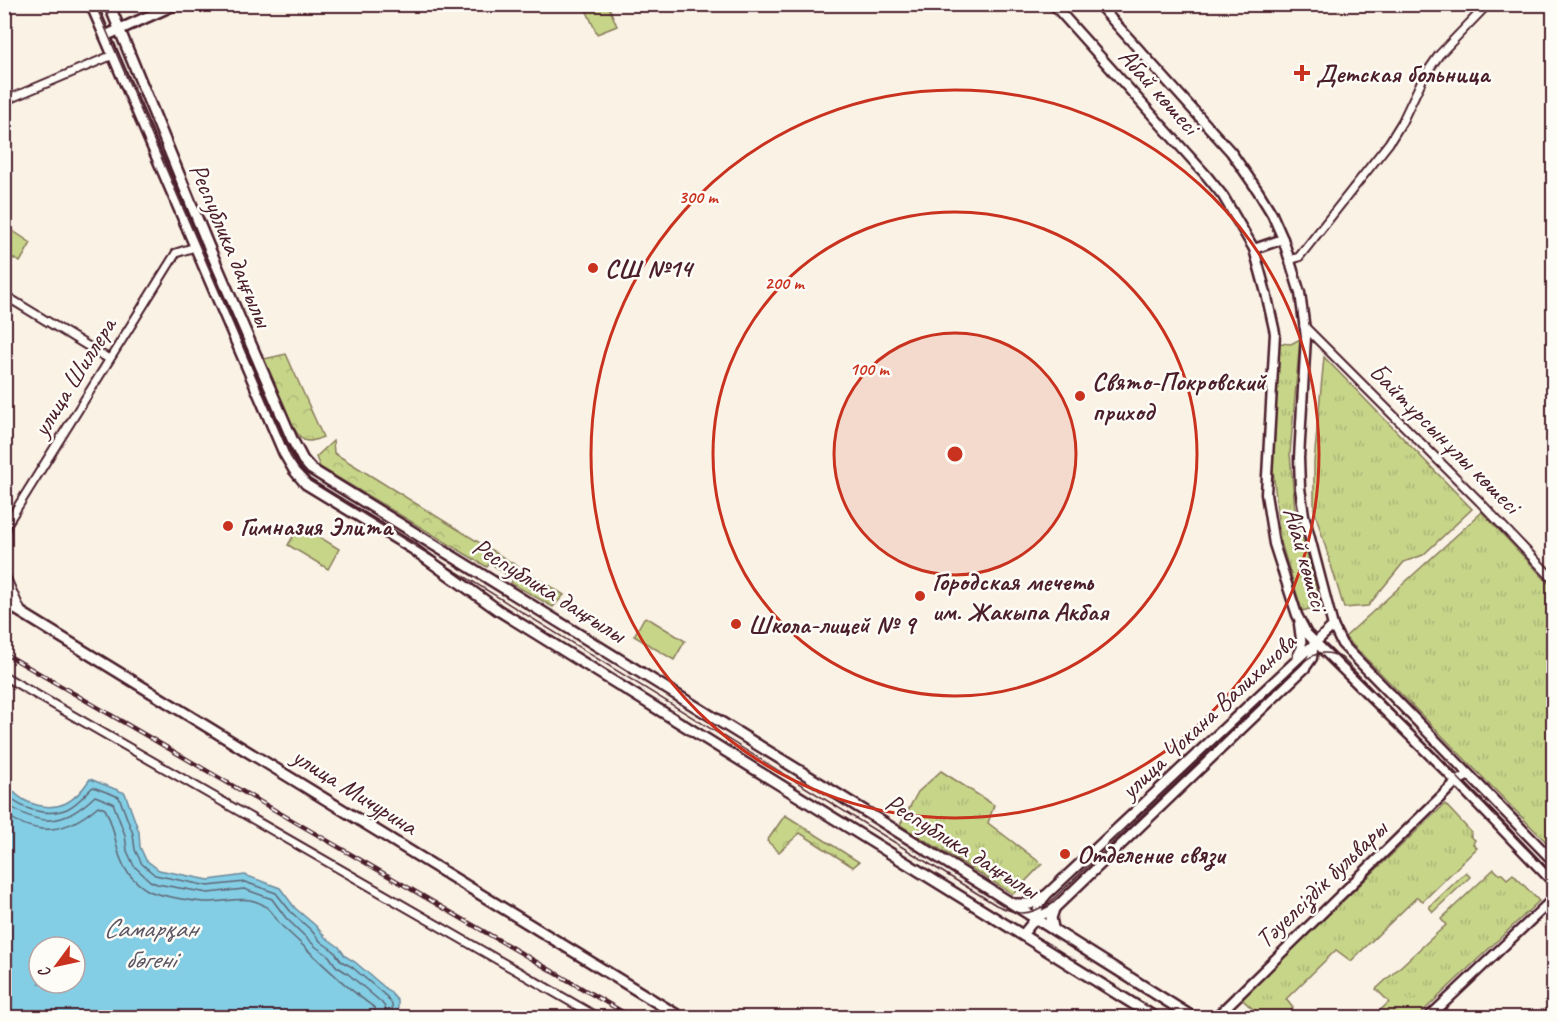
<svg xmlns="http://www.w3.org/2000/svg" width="1558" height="1022" font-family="Caveat,sans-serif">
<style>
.grass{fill:url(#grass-tufts);stroke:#887a5a;stroke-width:1.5}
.forest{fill:url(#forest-crowns);stroke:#887a5a;stroke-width:1.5}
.pitch{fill:#c7d589;stroke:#887a5a;stroke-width:1.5}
.water{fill:#83cee4;stroke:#6c889a;stroke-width:1.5;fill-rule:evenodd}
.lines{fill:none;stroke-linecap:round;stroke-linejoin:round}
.shore{stroke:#616575;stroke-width:1.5}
.minor-casing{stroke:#4a1f2b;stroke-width:11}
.tertiary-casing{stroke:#4a1f2b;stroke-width:13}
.secondary-casing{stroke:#4a1f2b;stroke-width:14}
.minor{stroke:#fdfcf7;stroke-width:7}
.tertiary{stroke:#fdfcf7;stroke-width:8}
.secondary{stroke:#fdfcf7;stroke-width:9}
.tram{stroke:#4a1f2b;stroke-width:1.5}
.rail-casing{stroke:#4a1f2b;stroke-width:4.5}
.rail{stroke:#fdfcf7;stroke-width:2;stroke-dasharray:7;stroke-linecap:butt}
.ring{fill:none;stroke:#c8321e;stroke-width:3}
.poi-dot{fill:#c8321e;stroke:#fdfcf7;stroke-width:2}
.labels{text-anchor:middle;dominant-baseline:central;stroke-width:5;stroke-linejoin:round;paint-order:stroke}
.poi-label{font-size:26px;font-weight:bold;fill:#4a1f2b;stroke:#fdfcf7;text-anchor:start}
.street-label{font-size:26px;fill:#4a1f2b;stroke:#fdfcf7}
.water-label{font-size:27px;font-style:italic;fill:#5b5462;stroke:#fdfcf7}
.centre{fill:#c8321e;stroke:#fdfcf7;stroke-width:3}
.ring-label{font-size:18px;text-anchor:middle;font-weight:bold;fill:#c8321e;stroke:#fdfcf7;stroke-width:5;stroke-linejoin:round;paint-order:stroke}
</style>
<defs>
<pattern id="grass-tufts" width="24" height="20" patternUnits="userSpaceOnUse" patternTransform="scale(1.5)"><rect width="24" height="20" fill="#c7d589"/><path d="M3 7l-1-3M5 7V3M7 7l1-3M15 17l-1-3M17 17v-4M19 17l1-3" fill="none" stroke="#acb676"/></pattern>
<pattern id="forest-crowns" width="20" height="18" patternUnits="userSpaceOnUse" patternTransform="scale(1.5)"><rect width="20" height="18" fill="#c7d589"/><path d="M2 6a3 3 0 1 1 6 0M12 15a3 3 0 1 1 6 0" fill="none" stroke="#acb676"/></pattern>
</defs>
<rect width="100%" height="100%" fill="#faf2e5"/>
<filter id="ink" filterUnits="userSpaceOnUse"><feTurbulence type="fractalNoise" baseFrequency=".0167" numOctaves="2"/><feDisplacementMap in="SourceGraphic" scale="12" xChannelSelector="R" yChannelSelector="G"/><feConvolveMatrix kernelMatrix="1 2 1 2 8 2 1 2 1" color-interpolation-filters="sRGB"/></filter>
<g filter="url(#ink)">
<!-- grass -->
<g class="grass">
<path d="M 1300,339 L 1290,454 L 1295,509 L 1321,606 L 1302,611 L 1280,539 L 1273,469 L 1279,343 L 1291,344 Z"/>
<path d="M 1324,357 L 1472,509 L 1423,555 L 1404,562 L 1368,606 L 1344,608 L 1314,509 L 1314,462 Z"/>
<path d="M 1482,512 L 1553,588 L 1553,849 L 1345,637 Z"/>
<path d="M 941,771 L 994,805 L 988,823 L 1042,864 L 1013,894 L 900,825 L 918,792 Z"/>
<path d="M 1445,804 L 1472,833 L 1470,836 L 1475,840 L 1473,844 L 1477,848 L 1423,901 L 1417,897 L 1351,961 L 1336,950 L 1286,999 L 1293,1008 L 1284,1017 C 1265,1018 1254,1012 1241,998 Z"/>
<path d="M 1494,869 L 1499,874 L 1502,874 L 1507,879 L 1513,874 L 1539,901 L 1417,1017 L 1373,1017 L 1389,1002 L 1376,989 L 1446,925 L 1441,919 Z"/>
<path d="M 1466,872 L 1470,877 L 1433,912 L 1429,907 Z"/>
</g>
<!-- forest -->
<g class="forest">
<path d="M 286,354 L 323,437 C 317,439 310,443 304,440 C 290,432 271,376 264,359 Z"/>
<path d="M 333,441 L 334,453 L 564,595 L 553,607 L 511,583 L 513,579 L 490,563 L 487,567 L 320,467 L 316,457 Z"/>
<path d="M 785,815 L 859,862 L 853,867 L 800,833 L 779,852 L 767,841 Z"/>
</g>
<!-- pitch -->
<g class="pitch">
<path d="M 584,5 L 608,5 L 617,26 L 597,34 Z"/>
<path d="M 4,225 L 31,243 L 20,262 L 5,254 Z"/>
<path d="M 300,525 L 339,549 L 328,569 L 288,545 Z"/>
<path d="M 646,617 L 685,641 L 674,660 L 634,636 L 644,618 Z"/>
</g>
<!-- water -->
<path class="water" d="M 4,774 C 7,779 9,787 13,791 C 25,805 49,811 66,803 C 76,798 84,788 90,779 L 125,793 L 139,832 L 140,847 L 146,860 L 159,870 L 209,880 L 245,875 L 280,888 L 295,908 L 316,926 L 325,937 L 339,947 L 345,956 L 355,962 L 390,992 L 398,1001 L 398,1017 L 5,1017 ZM 39,947 L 75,947 L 75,983 L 39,983 Z"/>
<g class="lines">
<!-- shore -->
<g class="shore">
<path d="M 4,788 C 14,810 47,817 67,809 C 78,804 85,794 93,787 L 119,797 L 133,834 L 135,850 L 142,864 L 155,875 L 208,886 L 245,882 L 276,893 L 291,912 L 311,930 L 321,942 L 334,951 L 341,961 L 352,967 L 386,996 L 392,1004 L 392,1018"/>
<path d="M 4,802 C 40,828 64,826 95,796 L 113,803 L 125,835 L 127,851 L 134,866 L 150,881 L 157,884 L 208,893 L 244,889 L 272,899 L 286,918 L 316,947 L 329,956 L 336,966 L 347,973 L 381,1002 L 385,1007 L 385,1018"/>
<path d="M 4,813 C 38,838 67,833 98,806 L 105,809 C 117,829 114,854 128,873 C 133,879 142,887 149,891 C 161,896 199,903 212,902 C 231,901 248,895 265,906 C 273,911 276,921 283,927 C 314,955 341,984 375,1008 L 376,1018"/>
</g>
<defs>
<g id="minor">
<path d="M 4,101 L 113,55"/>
<path d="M 1290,260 L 1299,257 L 1389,143 L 1402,122 L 1423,78 L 1439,55 L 1488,4"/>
<path d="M 4,295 L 109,359"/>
<path d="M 1304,326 L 1479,501 L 1554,580"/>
<path d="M 4,542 L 7,524 L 176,253 L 195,247"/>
<path d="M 4,573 L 22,613"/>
<path d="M 4,676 L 599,1018"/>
</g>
<g id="tertiary">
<path d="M 1053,4 L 1206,175 L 1223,196 L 1254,249 L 1266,293 L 1275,333 L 1266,494 L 1274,544 L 1297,615 L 1307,634 L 1447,772 L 1554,883"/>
<path d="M 1098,4 L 1231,152 L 1258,191 L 1272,214 L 1283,239 L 1300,293 L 1306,337 L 1299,458 L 1300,488 L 1304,515 L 1333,626 L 1342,644 L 1554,862"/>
<path d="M 1254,249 L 1283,239"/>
<path d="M 1298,655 L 1302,647 L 1299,624"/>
<path d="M 1036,918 L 1039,905 L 1045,896 L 1333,626"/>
<path d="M 1023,934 L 1036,918 L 1054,909 L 1305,668 L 1312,658 L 1314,643"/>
<path d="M 1215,1018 L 1456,782 L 1469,775"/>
<path d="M 1428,1018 L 1554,898"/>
</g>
<g id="secondary">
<path d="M 91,4 L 284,453 L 294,470 L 306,484 L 413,549 L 498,610 L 1156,1018"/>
<path d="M 109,4 L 208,245 L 292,439 L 303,460 L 311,469 L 868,813 L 1194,1018"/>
<path d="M 105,36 L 176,4"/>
<path d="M 4,602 L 682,1018"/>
<path d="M 1016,904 L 1030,904 L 1045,896"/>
<path d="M 1053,928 L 1051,918 L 1054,909"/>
</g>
</defs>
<!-- minor casing -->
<use href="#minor" class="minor-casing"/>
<!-- tertiary casing -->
<use href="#tertiary" class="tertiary-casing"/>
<!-- secondary casing -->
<use href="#secondary" class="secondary-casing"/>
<!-- minor -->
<use href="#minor" class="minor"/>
<!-- tertiary -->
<use href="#tertiary" class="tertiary"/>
<!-- secondary -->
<use href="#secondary" class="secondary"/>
<!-- tram -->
<path class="tram" d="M 95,4 L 290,456 L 298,468 L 310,481 L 996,905 C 1018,915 1027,917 1049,903 L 1306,660 C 1318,651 1329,651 1342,658 L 1554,877"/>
<defs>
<path id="rail" d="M 4,653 L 633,1018"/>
</defs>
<!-- rail casing -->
<use href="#rail" class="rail-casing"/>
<!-- rail -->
<use href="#rail" class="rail"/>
</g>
</g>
<!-- distance rings -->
<circle cx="955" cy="454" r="121" fill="#c8321e" fill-opacity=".12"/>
<g class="ring">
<circle cx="955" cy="454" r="121"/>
<circle cx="955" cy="454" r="242"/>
<circle cx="955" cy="454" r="364"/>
</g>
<!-- markers -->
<g class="poi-dot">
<path d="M1299 64h6v6h6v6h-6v6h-6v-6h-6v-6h6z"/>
<circle cx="593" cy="268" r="6"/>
<circle cx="1080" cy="396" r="6"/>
<circle cx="228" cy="526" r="6"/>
<circle cx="920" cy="596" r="6"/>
<circle cx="736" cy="624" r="6"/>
<circle cx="1065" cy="854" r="6"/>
</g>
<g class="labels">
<!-- poi labels -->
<g class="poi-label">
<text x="1316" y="73">Детская больница</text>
<text x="605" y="268">СШ №14</text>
<text x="1092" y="381">Свято-Покровский<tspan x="1092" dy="30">приход</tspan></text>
<text x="240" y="526">Гимназия Элита</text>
<text x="932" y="581">Городская мечеть<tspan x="932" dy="30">им. Жакыпа Акбая</tspan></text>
<text x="748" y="624">Школа-лицей № 9</text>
<text x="1077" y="854">Отделение связи</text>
</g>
<!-- street labels -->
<g class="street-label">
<text transform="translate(1159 91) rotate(48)">Абай көшесі</text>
<text transform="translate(231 245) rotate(67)">Республика даңғылы</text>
<text transform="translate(74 377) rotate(-58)">улица Шиллера</text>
<text transform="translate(1445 438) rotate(45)">Байтұрсынұлы көшесі</text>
<text transform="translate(1306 559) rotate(74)">Абай көшесі</text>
<text transform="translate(549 590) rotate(32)">Республика даңғылы</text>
<text transform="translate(1208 716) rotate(-43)">улица Чокана Валиханова</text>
<text transform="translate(355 791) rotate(32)">улица Мичурина</text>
<text transform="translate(962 846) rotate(32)">Республика даңғылы</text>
<text transform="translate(1321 884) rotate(-44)">Тәуелсіздік бульвары</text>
</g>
<!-- water labels -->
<g class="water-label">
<text x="150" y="928">Самарқан<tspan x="150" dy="31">бөгені</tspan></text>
</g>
</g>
<circle cx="955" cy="454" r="9" class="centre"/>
<g class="ring-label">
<text x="698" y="203">300 m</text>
<text x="784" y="289">200 m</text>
<text x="869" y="375">100 m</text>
</g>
<!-- margin -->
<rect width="1558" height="1022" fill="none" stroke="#fdfcf7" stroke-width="24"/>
<rect x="12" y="12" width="1534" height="998" fill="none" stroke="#4a1f2b" stroke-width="2" filter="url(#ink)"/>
<!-- north arrow -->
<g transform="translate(57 965) rotate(237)"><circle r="28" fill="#fdfcf7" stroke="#b5a4a5" stroke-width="1.5"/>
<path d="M0-4.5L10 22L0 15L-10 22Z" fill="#c8321e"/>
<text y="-9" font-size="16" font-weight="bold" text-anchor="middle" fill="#4a1f2b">С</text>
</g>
</svg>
